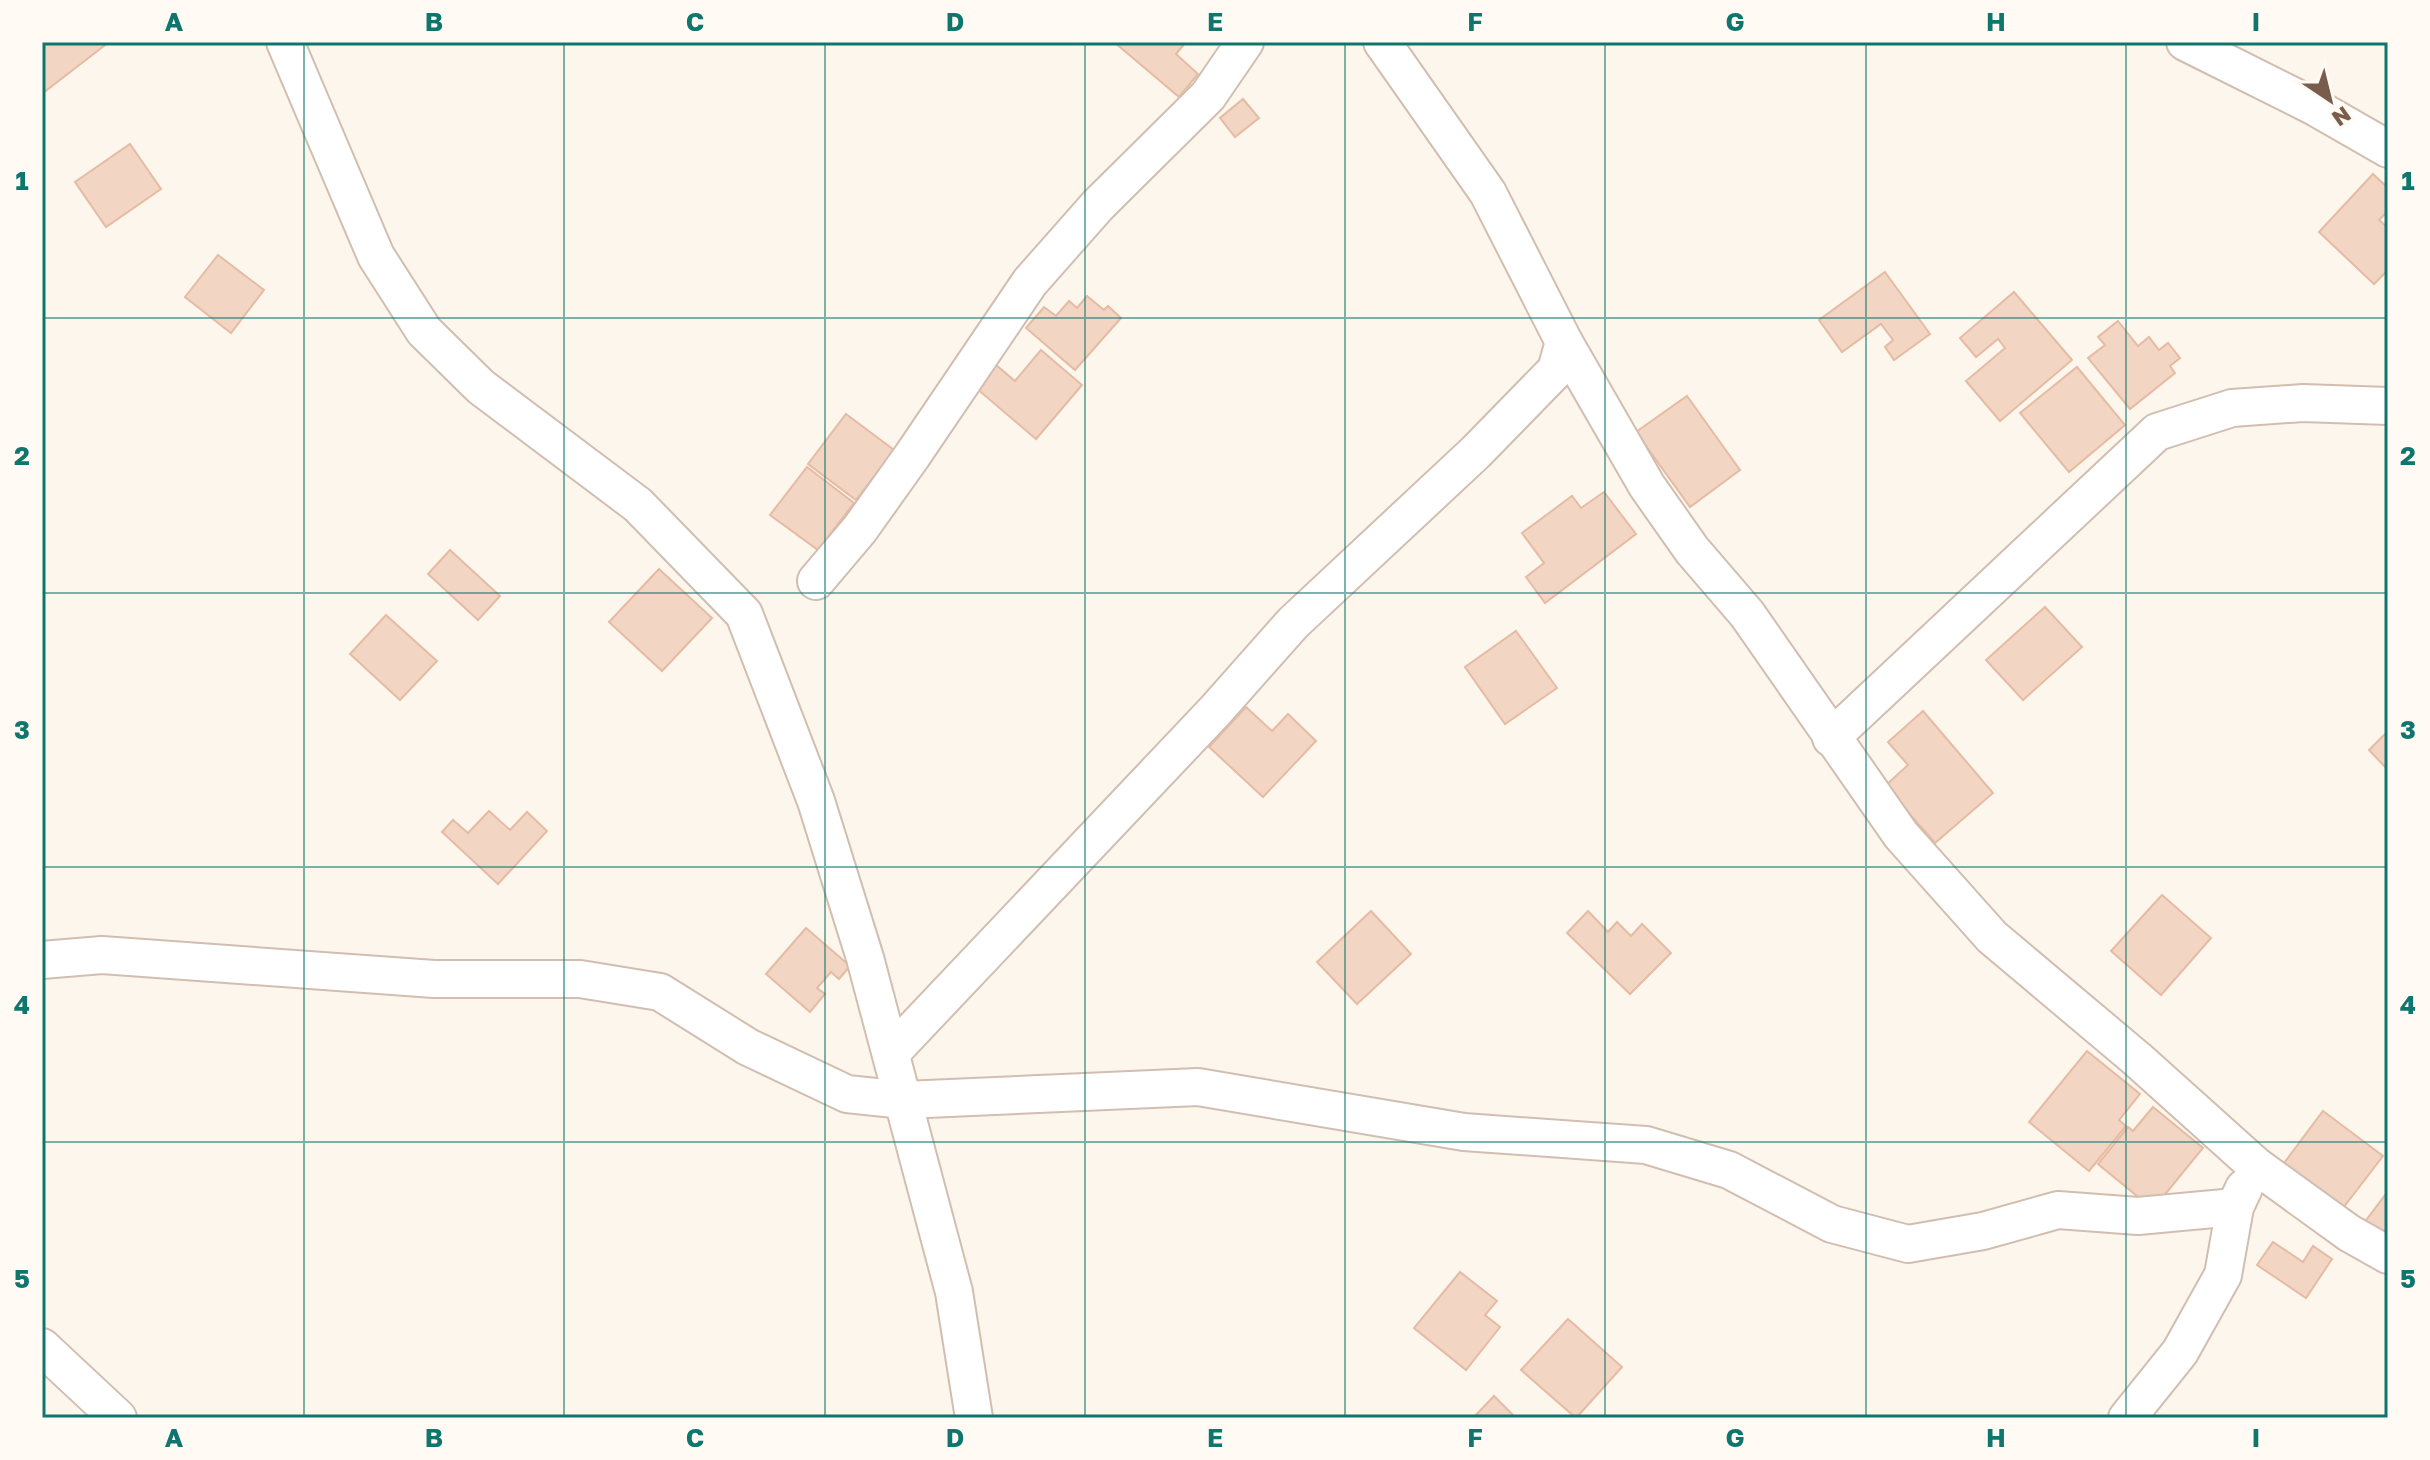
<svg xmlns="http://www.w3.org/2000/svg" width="2430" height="1460" font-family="'Golos Text',sans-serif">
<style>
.building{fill:#f3d5c3;stroke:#e6bba3;stroke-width:2}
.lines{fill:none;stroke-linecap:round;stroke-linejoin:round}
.street-casing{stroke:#d1beb0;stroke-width:40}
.street{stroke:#fff;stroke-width:36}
.grid{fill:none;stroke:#0f766e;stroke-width:2;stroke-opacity:0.55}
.neatline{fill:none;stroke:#0f766e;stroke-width:3}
.grid-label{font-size:26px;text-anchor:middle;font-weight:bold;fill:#0f766e}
</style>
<rect width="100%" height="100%" fill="#fdf6ec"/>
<!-- building -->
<g class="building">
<path d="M 42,42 L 109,42 L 43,93 Z"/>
<path d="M 1114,42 L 1186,42 L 1176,54 L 1198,74 L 1179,97 Z"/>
<path d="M 1243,99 L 1259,118 L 1235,137 L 1220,118 Z"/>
<path d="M 130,144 L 161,189 L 106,227 L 75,182 Z"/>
<path d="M 2373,174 L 2388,188 L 2388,211 L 2379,220 L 2388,228 L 2388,270 L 2374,284 L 2319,232 Z"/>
<path d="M 218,255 L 264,290 L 231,333 L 185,297 Z"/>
<path d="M 1885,272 L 1930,334 L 1894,360 L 1885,347 L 1893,340 L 1881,324 L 1842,352 L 1819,320 Z"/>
<path d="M 2014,292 L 2072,360 L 2000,421 L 1966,381 L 2005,348 L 1998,339 L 1976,357 L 1960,338 Z"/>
<path d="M 1087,296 L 1104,310 L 1108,306 L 1121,318 L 1075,370 L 1026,328 L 1044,307 L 1056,316 L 1069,301 L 1077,308 Z"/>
<path d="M 2118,321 L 2138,346 L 2149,337 L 2159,350 L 2168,343 L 2180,358 L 2170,366 L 2175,373 L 2130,409 L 2088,358 L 2105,345 L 2098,337 Z"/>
<path d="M 1041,350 L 1082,385 L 1036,439 L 976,388 L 996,365 L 1015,381 Z"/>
<path d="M 2077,367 L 2125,425 L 2069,472 L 2020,413 Z"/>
<path d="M 1687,396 L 1740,470 L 1690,507 L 1636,432 Z"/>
<path d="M 846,414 L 894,450 L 856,500 L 808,464 Z"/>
<path d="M 807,467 L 854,503 L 818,550 L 770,515 Z"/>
<path d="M 1604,492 L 1636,534 L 1545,603 L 1526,577 L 1544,563 L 1522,533 L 1572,496 L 1581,508 Z"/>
<path d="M 450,550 L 500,596 L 478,620 L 428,574 Z"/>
<path d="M 659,569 L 712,618 L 662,671 L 609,622 Z"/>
<path d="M 2045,607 L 2082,647 L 2023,700 L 1986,660 Z"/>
<path d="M 386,615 L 437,661 L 400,700 L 350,654 Z"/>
<path d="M 1516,631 L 1557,688 L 1505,724 L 1465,667 Z"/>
<path d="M 1246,707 L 1272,731 L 1288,714 L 1316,741 L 1263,797 L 1209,747 Z"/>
<path d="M 1923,711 L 1993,793 L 1935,843 L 1885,786 L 1908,765 L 1888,742 Z"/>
<path d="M 2388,731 L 2388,770 L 2369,750 Z"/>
<path d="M 489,811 L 510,830 L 527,812 L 547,831 L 498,884 L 442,832 L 453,820 L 468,833 Z"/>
<path d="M 2162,895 L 2211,938 L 2161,995 L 2111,951 Z"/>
<path d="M 1371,911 L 1411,954 L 1357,1004 L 1317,962 Z"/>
<path d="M 1588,911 L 1608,932 L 1617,922 L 1631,936 L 1642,924 L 1671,953 L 1630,994 L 1567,933 Z"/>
<path d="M 806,928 L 850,966 L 839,979 L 831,972 L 817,988 L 825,994 L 810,1012 L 766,974 Z"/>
<path d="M 2087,1051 L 2140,1094 L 2119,1120 L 2126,1126 L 2089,1171 L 2029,1122 Z"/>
<path d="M 2153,1107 L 2203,1148 L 2153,1209 L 2098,1164 L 2128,1127 L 2133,1131 Z"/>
<path d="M 2323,1111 L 2383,1156 L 2343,1208 L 2284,1163 Z"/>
<path d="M 2388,1191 L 2388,1241 L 2364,1223 Z"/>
<path d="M 2273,1242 L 2303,1262 L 2313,1246 L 2332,1259 L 2306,1298 L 2257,1265 Z"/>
<path d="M 1460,1272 L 1497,1301 L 1485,1315 L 1500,1327 L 1466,1370 L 1414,1328 Z"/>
<path d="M 1568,1319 L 1622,1367 L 1576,1418 L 1521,1370 Z"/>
<path d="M 1494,1396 L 1516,1418 L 1473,1418 Z"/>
</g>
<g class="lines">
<defs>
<g id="street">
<path d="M 285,42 L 376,256 L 424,331 L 481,387 L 638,505 L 744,614 L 816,801 L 865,958 L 954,1292 L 974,1418"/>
<path d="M 1382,42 L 1488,193 L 1564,342 L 1647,486 L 1692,550 L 1747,614 L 1901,835 L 1992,937 L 2137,1059 L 2255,1165 L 2349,1233 L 2388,1255"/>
<path d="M 2185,42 L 2313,106 L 2388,149"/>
<path d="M 816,581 L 860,529 L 912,456 L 1030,282 L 1098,205 L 1208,96 L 1245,42"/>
<path d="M 1831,738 L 2157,432 L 2232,408 L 2303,403 L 2388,406"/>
<path d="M 42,960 L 102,955 L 434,979 L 580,979 L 660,992 L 748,1047 L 847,1094 L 904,1100 L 1198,1087 L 1464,1132 L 1646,1145 L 1729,1170 L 1832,1224 L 1908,1244 L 1983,1231 L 2058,1210 L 2138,1216 L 2235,1207"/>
<path d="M 892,1052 L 1215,711 L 1293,623 L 1476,452 L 1556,370 L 1564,342"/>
<path d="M 42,1347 L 118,1418"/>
<path d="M 2127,1418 L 2180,1352 L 2223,1275 L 2235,1207 L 2244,1188"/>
</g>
</defs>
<!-- street casing -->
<use href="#street" class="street-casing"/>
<!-- street -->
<use href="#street" class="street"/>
</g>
<!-- grid -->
<path class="grid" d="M 304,42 L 304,1418M 564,42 L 564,1418M 825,42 L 825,1418M 1085,42 L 1085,1418M 1345,42 L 1345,1418M 1605,42 L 1605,1418M 1866,42 L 1866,1418M 2126,42 L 2126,1418M 42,318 L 2388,318M 42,593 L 2388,593M 42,867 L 2388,867M 42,1142 L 2388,1142"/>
<!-- border -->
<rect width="2430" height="1460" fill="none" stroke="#fffaf3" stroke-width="88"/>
<!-- north arrow -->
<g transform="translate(2330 100) rotate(145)" stroke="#fffaf3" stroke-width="6" paint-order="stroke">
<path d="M0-6L14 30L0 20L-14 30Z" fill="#7a5c4d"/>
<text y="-12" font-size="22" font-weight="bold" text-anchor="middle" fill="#7a5c4d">N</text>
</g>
<rect x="44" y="44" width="2342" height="1372" class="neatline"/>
<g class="grid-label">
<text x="174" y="31">A</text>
<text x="434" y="31">B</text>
<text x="695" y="31">C</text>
<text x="955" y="31">D</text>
<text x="1215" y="31">E</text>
<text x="1475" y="31">F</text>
<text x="1735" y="31">G</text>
<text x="1996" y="31">H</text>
<text x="2256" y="31">I</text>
<text x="22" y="190">1</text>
<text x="2408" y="190">1</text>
<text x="22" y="465">2</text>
<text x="2408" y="465">2</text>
<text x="22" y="739">3</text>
<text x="2408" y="739">3</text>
<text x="22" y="1014">4</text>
<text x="2408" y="1014">4</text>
<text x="22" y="1288">5</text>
<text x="2408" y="1288">5</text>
<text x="174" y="1447">A</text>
<text x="434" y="1447">B</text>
<text x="695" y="1447">C</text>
<text x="955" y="1447">D</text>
<text x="1215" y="1447">E</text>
<text x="1475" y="1447">F</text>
<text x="1735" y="1447">G</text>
<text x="1996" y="1447">H</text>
<text x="2256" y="1447">I</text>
</g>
</svg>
